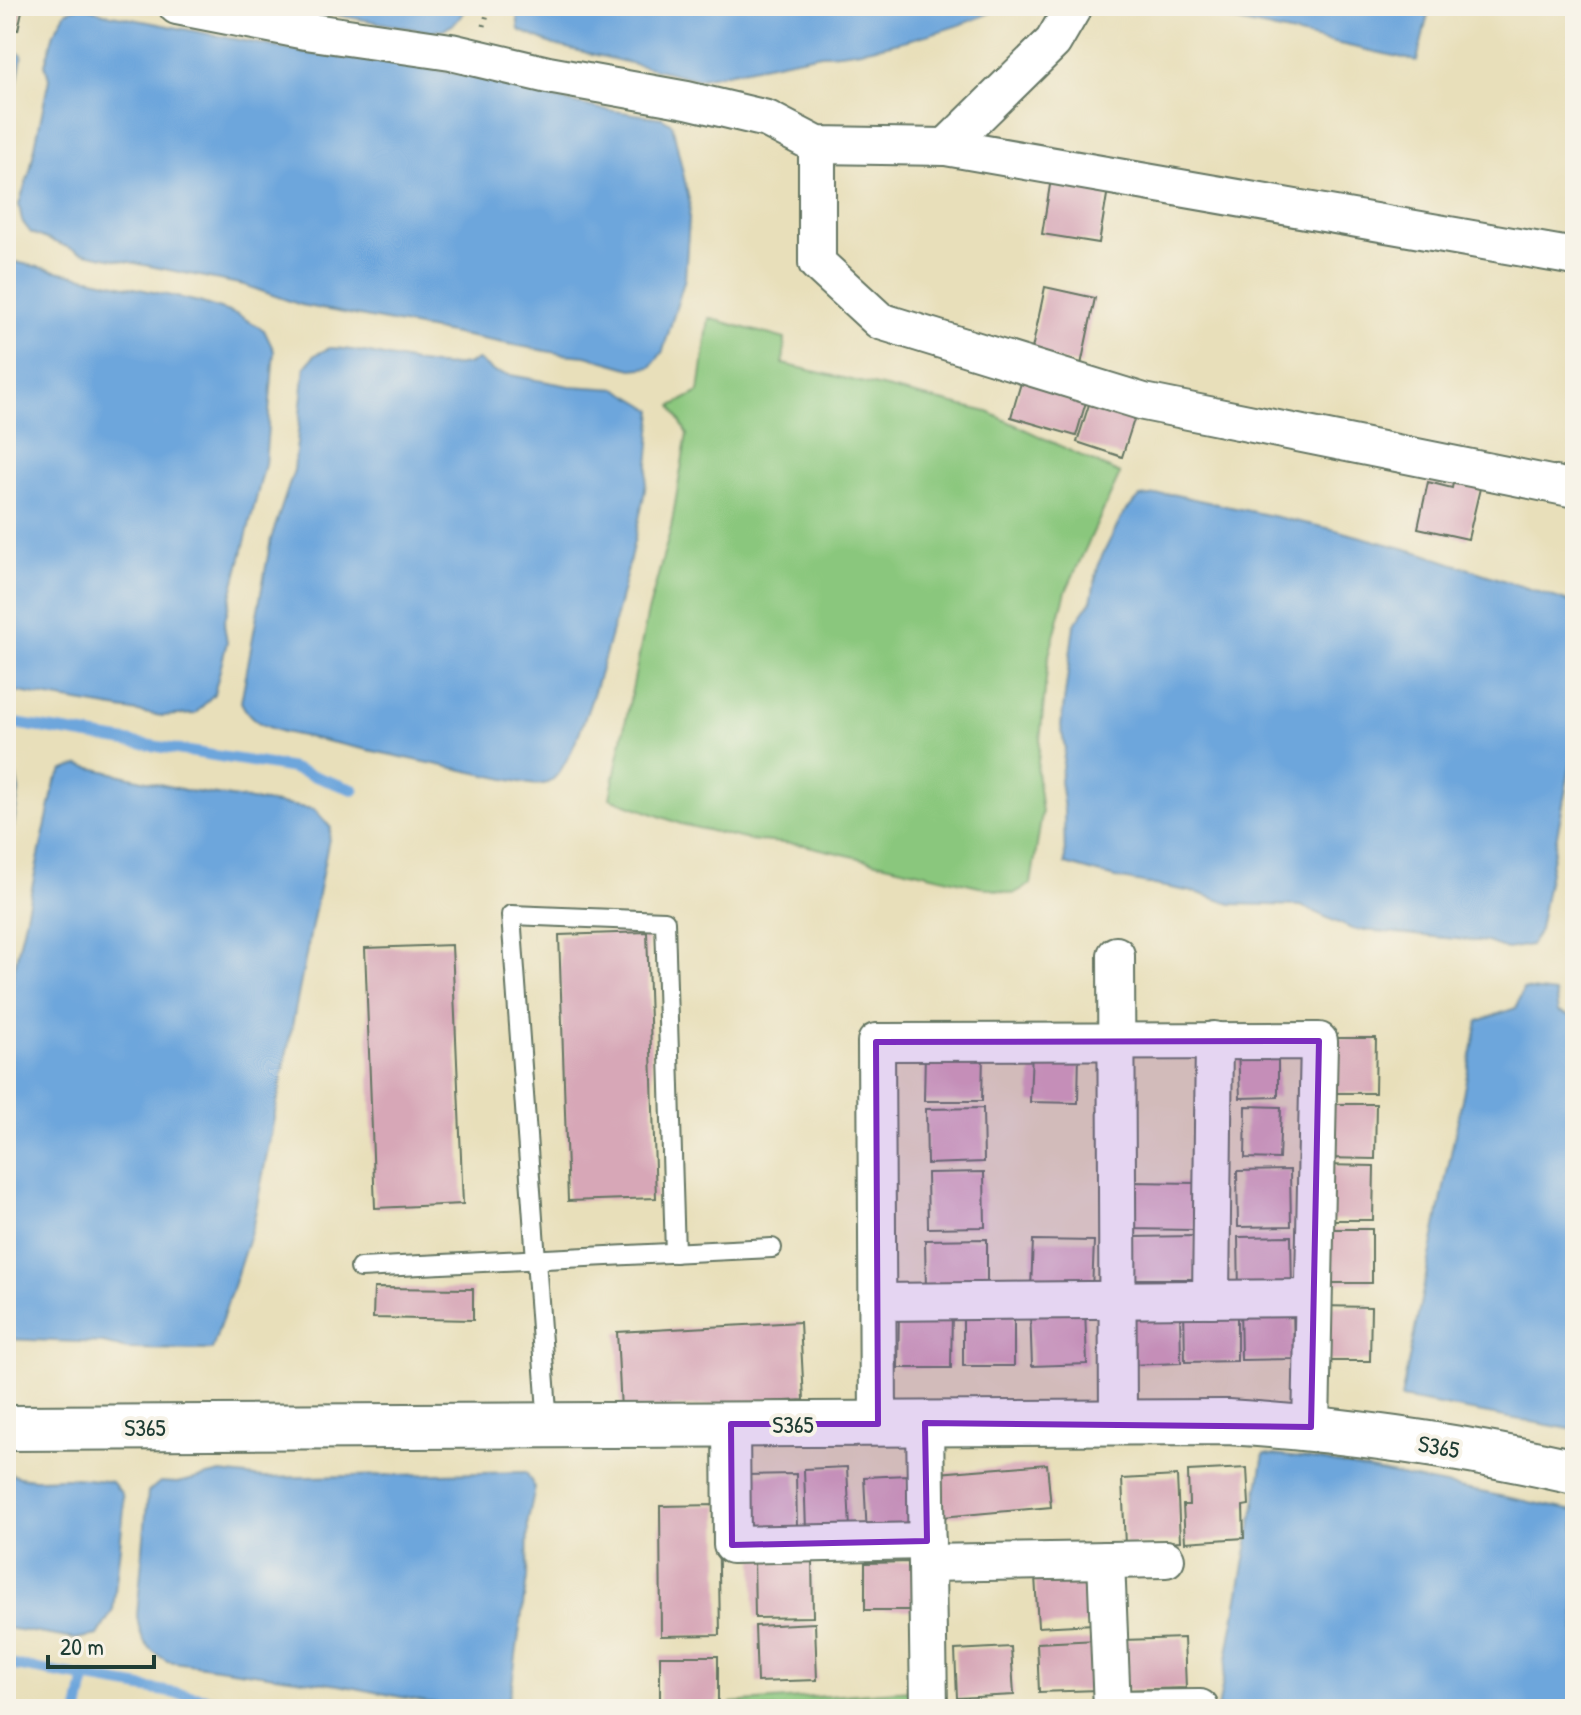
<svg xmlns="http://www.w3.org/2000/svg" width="1581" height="1715" font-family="'Patrick Hand',sans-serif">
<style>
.green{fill:#8ac77d;stroke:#548258;stroke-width:2}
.water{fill:#6da6dc;stroke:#467288;stroke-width:2}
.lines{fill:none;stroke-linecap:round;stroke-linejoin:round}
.stream{stroke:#6da6dc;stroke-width:11}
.building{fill:#d7a7b7}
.service-casing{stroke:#657663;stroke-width:22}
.minor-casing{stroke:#657663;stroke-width:40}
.tertiary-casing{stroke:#657663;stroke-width:48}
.path{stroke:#657663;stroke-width:5;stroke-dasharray:2 6;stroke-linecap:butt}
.service{stroke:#fff;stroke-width:18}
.minor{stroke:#fff;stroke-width:36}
.tertiary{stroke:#fff;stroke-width:44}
.marked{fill:#7b2cbf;fill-opacity:0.2;stroke:#7b2cbf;stroke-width:6;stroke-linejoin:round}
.labels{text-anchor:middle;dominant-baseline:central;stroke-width:8;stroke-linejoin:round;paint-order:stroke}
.street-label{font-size:24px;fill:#1f3d34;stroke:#f7f3e8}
</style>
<rect width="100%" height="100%" fill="#f7f3e8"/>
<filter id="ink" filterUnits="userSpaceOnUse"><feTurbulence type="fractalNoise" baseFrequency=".0125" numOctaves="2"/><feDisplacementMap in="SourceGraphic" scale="16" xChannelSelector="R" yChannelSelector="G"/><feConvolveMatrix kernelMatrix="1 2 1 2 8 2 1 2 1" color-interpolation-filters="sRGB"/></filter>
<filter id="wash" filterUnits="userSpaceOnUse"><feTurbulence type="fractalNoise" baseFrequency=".006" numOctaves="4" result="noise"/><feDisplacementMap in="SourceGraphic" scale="32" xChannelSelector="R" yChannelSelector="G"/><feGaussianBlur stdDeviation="1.8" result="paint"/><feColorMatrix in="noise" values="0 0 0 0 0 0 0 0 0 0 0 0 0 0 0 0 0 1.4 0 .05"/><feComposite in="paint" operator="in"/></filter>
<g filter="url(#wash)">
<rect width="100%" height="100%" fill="#e8dfba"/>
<!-- green -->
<g class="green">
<path d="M 709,318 L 785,339 L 783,364 L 988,412 L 1120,474 L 1066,591 L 1048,659 L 1037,772 L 1042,813 L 1031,884 L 1013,894 L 804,845 L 749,840 L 681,824 L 610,798 L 647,616 L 671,528 L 687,434 L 672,406 L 699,392 Z"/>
<path d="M 912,1690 L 912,1709 L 731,1709 L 731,1703 Z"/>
</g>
<!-- water -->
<g class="water">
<path d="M 81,6 L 107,14 L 312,54 L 426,68 L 502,82 L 538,95 L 601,109 L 662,118 L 672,124 L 690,204 L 685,278 L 663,351 L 651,367 L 632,369 L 586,356 L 562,354 L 301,305 L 244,285 L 80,252 L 31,233 L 22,221 L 19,204 L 30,171 L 49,79 L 45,64 L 54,33 L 66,12 Z"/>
<path d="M 288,6 L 466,6 C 459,24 449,29 431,32 Z"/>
<path d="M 516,6 L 1003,6 C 966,28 864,54 821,54 L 697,79 L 554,45 L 519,30 Z"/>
<path d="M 1166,6 L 1430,6 L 1417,61 Z"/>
<path d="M 6,46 L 22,55 L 6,143 Z"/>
<path d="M 6,260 L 199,302 L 238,315 L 264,330 L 274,351 L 265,464 L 224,624 L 227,642 L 214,694 L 195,714 L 162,716 L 6,690 Z"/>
<path d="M 329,348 C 368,347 445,378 478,360 L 494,372 L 570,386 L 618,389 L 653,410 C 650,438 649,467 644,495 C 635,541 585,768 547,783 C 536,787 521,782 510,780 L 283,732 C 263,726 250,721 241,702 L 271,539 L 294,470 L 305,367 L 315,355 Z"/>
<path d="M 1171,494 L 1332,529 L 1421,553 L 1575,604 L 1575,742 L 1538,934 L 1530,945 L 1507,949 L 1487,942 L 1352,929 L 1301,906 L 1231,904 L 1198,893 L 1116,878 L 1065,864 L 1064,809 L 1060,781 L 1065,749 L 1061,726 L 1074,625 L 1091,601 L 1099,562 L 1123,514 L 1140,497 Z"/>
<path d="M 6,763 L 15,769 L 19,791 L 6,874 Z"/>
<path d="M 79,765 L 189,791 L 314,809 L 331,828 L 253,1225 L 212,1350 L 127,1349 L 103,1343 L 6,1339 L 6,1007 L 55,782 L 63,770 Z"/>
<path d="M 1523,989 L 1555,993 L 1558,1012 L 1575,1017 L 1575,1430 L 1401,1398 L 1478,1021 L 1516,1008 Z"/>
<path d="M 1264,1454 L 1320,1460 L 1575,1511 L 1575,1709 L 1218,1709 Z"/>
<path d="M 526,1472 L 535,1488 L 528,1520 L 527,1578 L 512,1684 L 509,1697 L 502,1704 L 489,1709 L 475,1708 L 468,1704 L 443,1705 L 339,1685 L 167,1661 C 145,1647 141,1642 137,1616 L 148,1492 L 160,1482 L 177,1483 L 221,1473 L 264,1478 Z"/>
<path d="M 11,1474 C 29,1482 49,1478 67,1478 C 82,1478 97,1480 112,1482 L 122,1494 L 124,1509 L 113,1610 L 98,1635 L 75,1639 L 6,1628 L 6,1475 Z"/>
</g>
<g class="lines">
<!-- stream -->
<g class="stream">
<path d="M 6,722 L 291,768 L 354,790"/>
<path d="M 6,1664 L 267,1709"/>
<path d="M 79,1709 L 85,1678"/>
</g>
</g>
<g id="blocks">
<!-- building -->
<g class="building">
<path d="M 6,6 L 23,6 L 18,30 L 6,28 Z"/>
<path d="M 1051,179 L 1108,189 L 1099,243 L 1042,234 Z"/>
<path d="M 1045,287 L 1095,298 L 1081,365 L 1031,354 Z"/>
<path d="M 1023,376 L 1088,395 L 1076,436 L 1011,417 Z"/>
<path d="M 1093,392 L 1138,407 L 1122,457 L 1077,442 Z"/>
<path d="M 1454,478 L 1481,484 L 1468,539 L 1418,528 L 1428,482 L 1452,488 Z"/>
<path d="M 1574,546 L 1575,546 L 1575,570 L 1569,568 Z"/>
<path d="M 647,932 L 656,1198 L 568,1201 L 559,935 Z"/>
<path d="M 452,945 L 463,1204 L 375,1208 L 365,948 Z"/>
<path d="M 1325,1038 L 1376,1038 L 1375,1093 L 1325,1093 Z"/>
<path d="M 1278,1045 L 1278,1097 L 1240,1098 L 1238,1047 Z"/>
<path d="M 1032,1050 L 1079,1051 L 1078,1103 L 1030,1102 Z"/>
<path d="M 925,1052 L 983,1052 L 982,1101 L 924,1101 Z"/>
<path d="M 1324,1104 L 1376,1104 L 1375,1159 L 1324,1158 Z"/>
<path d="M 1246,1106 L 1281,1107 L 1279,1159 L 1245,1158 Z"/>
<path d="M 983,1108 L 984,1162 L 927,1164 L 926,1109 Z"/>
<path d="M 1323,1165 L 1374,1166 L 1373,1220 L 1322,1220 Z"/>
<path d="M 1290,1170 L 1291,1226 L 1238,1227 L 1237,1171 Z"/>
<path d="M 984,1172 L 985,1227 L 928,1228 L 927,1173 Z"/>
<path d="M 1131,1182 L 1195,1183 L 1194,1230 L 1130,1229 Z"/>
<rect x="1321" y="1229" width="51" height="54"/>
<path d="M 1194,1236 L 1194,1279 L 1132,1279 L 1132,1237 Z"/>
<path d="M 1291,1236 L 1292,1291 L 1239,1292 L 1238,1237 Z"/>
<path d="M 987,1239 L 987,1291 L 926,1291 L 925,1240 Z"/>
<path d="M 1033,1240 L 1094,1241 L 1092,1291 L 1031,1289 Z"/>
<path d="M 374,1288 L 473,1289 L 473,1320 L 373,1318 Z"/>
<path d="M 1293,1304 L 1294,1359 L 1241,1360 L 1240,1305 Z"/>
<path d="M 1237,1306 L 1237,1361 L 1185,1362 L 1184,1307 Z"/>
<path d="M 1320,1306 L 1371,1307 L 1370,1361 L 1319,1361 Z"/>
<path d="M 1180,1307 L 1181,1363 L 1128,1365 L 1126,1309 Z"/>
<path d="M 1085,1308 L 1087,1364 L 1032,1366 L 1030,1310 Z"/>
<path d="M 899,1312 L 952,1313 L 951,1368 L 898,1368 Z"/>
<rect x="963" y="1314" width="51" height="52"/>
<path d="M 800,1322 L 804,1400 L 621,1410 L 617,1332 Z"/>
<path d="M 1047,1464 L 1051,1507 L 942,1517 L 938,1473 Z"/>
<path d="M 847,1467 L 850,1529 L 806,1531 L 804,1469 Z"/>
<path d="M 1247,1468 L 1249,1505 L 1243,1506 L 1244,1538 L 1185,1542 L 1183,1505 L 1189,1505 L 1188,1471 Z"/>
<path d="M 796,1474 L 797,1530 L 746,1531 L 744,1475 Z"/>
<path d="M 907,1475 L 909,1535 L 867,1536 L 864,1477 Z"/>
<path d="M 1177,1476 L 1180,1541 L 1125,1545 L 1122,1479 Z"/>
<path d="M 718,1505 L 720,1635 L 661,1636 L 660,1506 Z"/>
<path d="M 812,1556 L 813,1617 L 755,1618 L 754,1557 Z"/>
<path d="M 914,1562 L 914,1610 L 865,1610 L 865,1563 Z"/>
<path d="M 1091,1573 L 1094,1624 L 1038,1627 L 1035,1576 Z"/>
<path d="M 815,1623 L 817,1680 L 757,1682 L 755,1626 Z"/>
<path d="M 1184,1638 L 1186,1688 L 1125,1690 L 1123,1640 Z"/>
<path d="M 1098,1640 L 1099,1690 L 1039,1692 L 1037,1643 Z"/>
<path d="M 1011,1647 L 1014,1695 L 957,1698 L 955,1650 Z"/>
<rect x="660" y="1656" width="58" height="53"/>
</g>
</g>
</g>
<g filter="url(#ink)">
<use href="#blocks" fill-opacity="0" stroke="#657663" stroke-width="2"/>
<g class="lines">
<defs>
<g id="service">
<path d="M 360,1268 L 772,1248"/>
<path d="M 548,1425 L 511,915 L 665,921 L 675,1253"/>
</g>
<g id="minor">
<path d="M 177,6 L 306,31 L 451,52 L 548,75 L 687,100 L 767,119 L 817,145 L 946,147 L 1053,42 L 1074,6"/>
<path d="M 817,145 L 817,263 L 880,321 L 1144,402 L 1575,489"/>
<path d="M 946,147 L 1575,257"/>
<path d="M 1116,955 L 1118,1422"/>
<path d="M 1211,1299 L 1214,1040"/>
<path d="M 877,1302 L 1313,1298"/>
<path d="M 925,1423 L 929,1709"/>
<path d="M 731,1424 L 732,1545 L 927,1541"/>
<path d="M 878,1424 L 876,1042 L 1319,1041 L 1311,1427"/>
<path d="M 1106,1560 L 1112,1709"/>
<path d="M 927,1563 L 1166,1559"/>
<path d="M 1113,1709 L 1200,1708"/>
</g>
<path id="tertiary" d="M 6,1428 L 1227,1422 C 1344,1429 1460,1446 1575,1472"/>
</defs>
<!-- service casing -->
<use href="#service" class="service-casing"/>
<!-- minor casing -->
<use href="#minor" class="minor-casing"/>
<!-- tertiary casing -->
<use href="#tertiary" class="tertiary-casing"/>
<!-- path -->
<path class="path" d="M 484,26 L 489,6"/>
<!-- service -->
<use href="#service" class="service"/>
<!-- minor -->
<use href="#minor" class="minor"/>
<!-- tertiary -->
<use href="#tertiary" class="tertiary"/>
</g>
</g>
<!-- marked area -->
<path class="marked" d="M 1319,1041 L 1311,1427 L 925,1423 L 927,1541 L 732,1545 L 731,1424 L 878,1424 L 876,1042 Z"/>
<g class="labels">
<!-- street labels -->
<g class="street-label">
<text x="793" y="1424">S365</text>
<text x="145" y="1427">S365</text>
<text transform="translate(1439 1446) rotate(10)">S365</text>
</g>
</g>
<!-- margin -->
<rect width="1581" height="1715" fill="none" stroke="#f7f3e8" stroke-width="32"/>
<!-- scale -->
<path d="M48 1655v12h106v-12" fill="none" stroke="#1f3d34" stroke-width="4"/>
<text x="60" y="1655" font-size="24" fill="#1f3d34" stroke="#f7f3e8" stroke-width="6" paint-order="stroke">20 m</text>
</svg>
